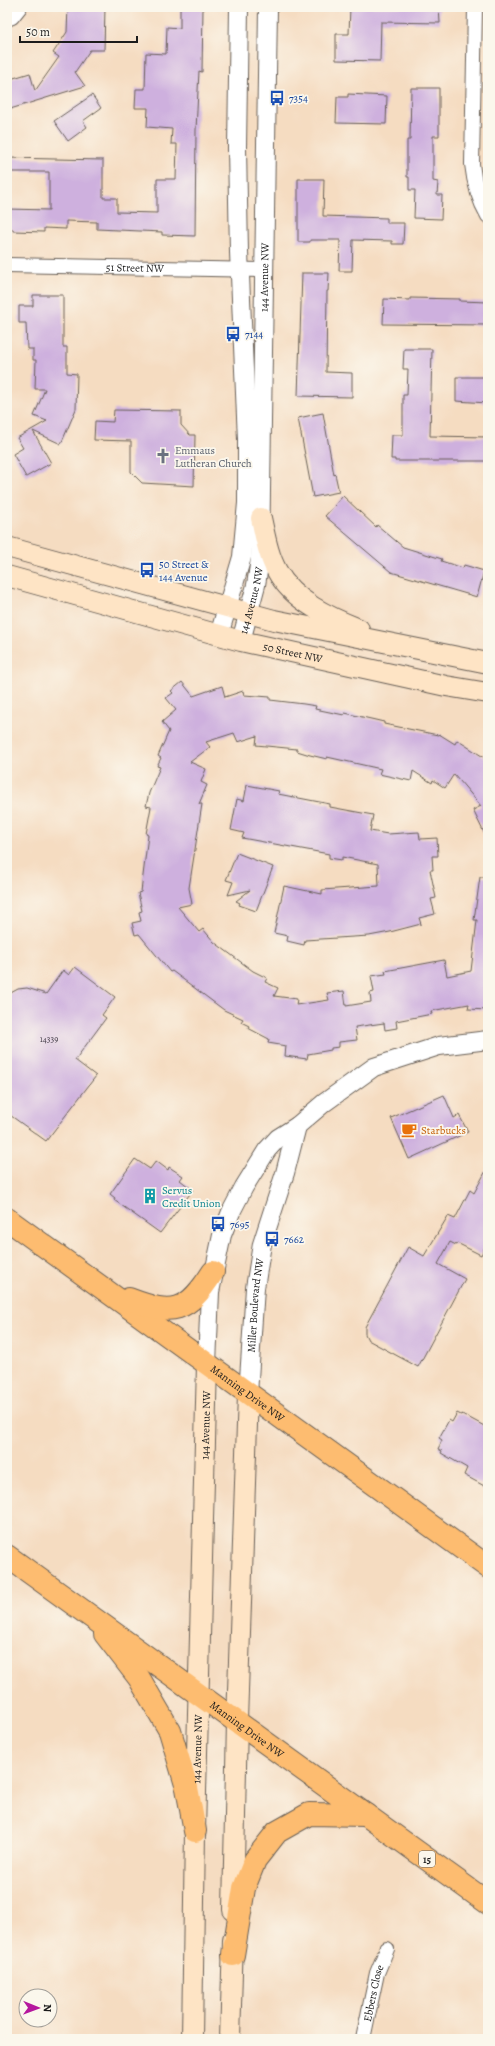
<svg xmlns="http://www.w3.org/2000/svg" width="495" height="2046" font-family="Alegreya,serif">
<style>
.building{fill:#ceb0de}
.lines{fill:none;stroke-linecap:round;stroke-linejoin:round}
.minor-casing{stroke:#685f56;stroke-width:16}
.tertiary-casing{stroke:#685f56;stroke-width:20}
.secondary-casing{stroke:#685f56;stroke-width:22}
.primary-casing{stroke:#685f56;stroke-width:24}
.minor{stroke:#fff;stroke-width:14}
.tertiary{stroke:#fff;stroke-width:18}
.secondary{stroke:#fee4c5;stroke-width:20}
.primary{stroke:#fdbc6f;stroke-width:22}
.labels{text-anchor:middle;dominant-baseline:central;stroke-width:3.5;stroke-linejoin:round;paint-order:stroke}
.number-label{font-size:9px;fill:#48414c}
.shield{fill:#fbf7ec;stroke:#5f5e5a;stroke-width:1}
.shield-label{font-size:10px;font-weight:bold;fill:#1c1c1c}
.transit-label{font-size:11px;fill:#164399;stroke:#fbf7ec;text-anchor:start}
.street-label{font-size:11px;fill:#1c1c1c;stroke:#fbf7ec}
.worship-label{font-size:11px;fill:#5b616d;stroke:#fbf7ec;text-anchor:start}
.food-label{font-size:11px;fill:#c56008;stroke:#fbf7ec;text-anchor:start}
.culture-label{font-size:11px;fill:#0d838f;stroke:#fbf7ec;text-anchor:start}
</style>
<rect width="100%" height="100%" fill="#fbf7ec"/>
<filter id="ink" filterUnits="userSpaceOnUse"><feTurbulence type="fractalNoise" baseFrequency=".025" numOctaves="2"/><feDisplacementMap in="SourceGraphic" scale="8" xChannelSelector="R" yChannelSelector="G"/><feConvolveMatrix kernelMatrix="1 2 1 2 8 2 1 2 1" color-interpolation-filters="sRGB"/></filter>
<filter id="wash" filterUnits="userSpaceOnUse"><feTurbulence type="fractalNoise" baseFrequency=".012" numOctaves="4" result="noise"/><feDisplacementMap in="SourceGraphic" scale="16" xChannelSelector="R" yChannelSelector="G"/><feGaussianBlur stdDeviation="0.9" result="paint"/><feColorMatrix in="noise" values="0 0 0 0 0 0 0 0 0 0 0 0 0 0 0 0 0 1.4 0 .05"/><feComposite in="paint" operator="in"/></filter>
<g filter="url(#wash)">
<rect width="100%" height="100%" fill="#f5dcc1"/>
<g id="blocks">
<!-- building -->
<g class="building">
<path d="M 68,7 L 105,7 L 104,50 L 90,50 L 75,72 L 85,86 L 7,110 L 7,80 L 30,73 L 35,91 L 59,57 L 53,53 L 67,32 Z"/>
<path d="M 180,7 L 203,7 L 202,72 L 199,71 L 196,130 L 195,236 L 162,235 L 162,232 L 97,229 L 97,222 L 66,221 L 66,229 L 44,228 L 44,232 L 13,231 L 13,229 L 7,229 L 7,209 L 49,210 L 49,172 L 7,172 L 7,158 L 103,160 L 103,198 L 117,198 L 117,212 L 157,213 L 157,179 L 176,179 L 177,144 L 171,144 L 172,129 L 147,127 L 148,108 L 135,108 L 136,89 L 145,89 L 146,53 L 166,54 L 167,27 L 180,28 Z"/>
<path d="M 350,7 L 439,7 L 440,23 L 381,22 L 380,61 L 336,60 L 336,34 L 349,34 Z"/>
<path d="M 411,88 L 439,88 L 439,136 L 433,136 L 433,181 L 438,182 L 437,195 L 442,195 L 441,219 L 414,218 L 415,190 L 409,190 L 409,177 L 407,177 L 407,140 L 410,140 Z"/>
<path d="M 348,94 L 387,96 L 386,124 L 336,123 L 337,97 L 348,97 Z"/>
<path d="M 92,95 L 101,108 L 83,121 L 87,127 L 68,141 L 54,121 Z"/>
<path d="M 298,179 L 324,179 L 323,216 L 387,218 L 387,223 L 404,223 L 403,244 L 392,244 L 392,241 L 353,240 L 352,271 L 339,271 L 340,240 L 310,240 L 310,242 L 298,242 Z"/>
<path d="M 302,273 L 329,273 L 328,291 L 327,291 L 326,372 L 352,373 L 352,397 L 298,396 Z"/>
<path d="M 33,295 L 63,295 L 63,347 L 67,347 L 67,373 L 77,374 L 76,409 L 61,444 L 33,431 L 51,463 L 26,477 L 13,454 L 23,448 L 17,438 L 47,421 L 34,416 L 45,389 L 35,389 L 36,360 L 33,360 L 33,349 L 27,349 L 26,323 L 19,323 L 19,306 L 33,306 Z"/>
<path d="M 410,298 L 460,299 L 460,301 L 488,302 L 488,325 L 383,324 L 384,299 L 410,300 Z"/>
<path d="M 404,349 L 432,349 L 430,436 L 488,437 L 488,461 L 395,461 L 395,459 L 391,459 L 392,435 L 403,435 L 403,395 L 407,395 L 408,369 L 403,369 Z"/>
<path d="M 456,377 L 488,377 L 488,403 L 456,401 Z"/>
<path d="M 114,410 L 181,411 L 181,425 L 190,435 L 195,435 L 194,486 L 142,483 L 131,472 L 131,441 L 94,440 L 95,421 L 113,422 Z"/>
<path d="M 323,413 L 334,475 L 335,474 L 339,492 L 313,497 L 298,418 Z"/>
<path d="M 343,496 L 376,527 L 377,525 L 403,547 L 442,559 L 441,561 L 463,568 L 464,565 L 484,571 L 477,597 L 391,572 L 325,516 Z"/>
<path d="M 182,682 L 193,696 L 222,686 L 225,697 L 243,691 L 244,695 L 270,697 L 270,700 L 304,704 L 316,706 L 315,709 L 344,715 L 345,713 L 384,722 L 384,724 L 438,735 L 439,734 L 455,744 L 457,740 L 488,760 L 488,841 L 473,810 L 481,806 L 454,774 L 445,788 L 433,780 L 432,783 L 413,771 L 411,781 L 379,774 L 381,769 L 327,757 L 327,759 L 310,755 L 297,751 L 297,749 L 256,745 L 257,736 L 238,742 L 234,733 L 206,742 L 210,747 L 190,762 L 206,769 L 201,782 L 207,785 L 199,804 L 202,804 L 189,888 L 192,904 L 178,907 L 199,932 L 203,929 L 214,942 L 253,971 L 267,978 L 265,982 L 278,988 L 274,996 L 297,999 L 296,1005 L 329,1000 L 327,993 L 344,991 L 346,1006 L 371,1002 L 370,993 L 374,992 L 371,976 L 386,974 L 385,971 L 444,960 L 447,976 L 471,971 L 477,920 L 474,920 L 480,877 L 488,877 L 488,1010 L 468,1009 L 469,1004 L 431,1011 L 432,1014 L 396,1021 L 397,1028 L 385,1030 L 384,1023 L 355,1027 L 357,1040 L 339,1042 L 339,1047 L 331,1048 L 331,1050 L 308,1054 L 307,1059 L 285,1056 L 286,1046 L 268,1043 L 269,1039 L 248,1028 L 249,1026 L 241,1022 L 243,1019 L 224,1010 L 172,971 L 170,972 L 139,934 L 135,935 L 132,923 L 141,921 L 139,912 L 142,911 L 138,893 L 141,892 L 148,835 L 146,834 L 151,807 L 146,806 L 149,793 L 160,767 L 157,766 L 161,758 L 158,756 L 169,731 L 162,722 L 176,710 L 166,698 L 173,693 L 171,691 Z"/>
<path d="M 247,785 L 279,791 L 278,794 L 330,804 L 330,807 L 373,815 L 370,831 L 388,834 L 419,832 L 420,839 L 437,838 L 438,856 L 432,856 L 433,870 L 430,870 L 436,898 L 431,899 L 435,914 L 419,918 L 421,924 L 390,932 L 369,936 L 305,940 L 304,945 L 287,941 L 288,936 L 274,933 L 284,886 L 322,894 L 322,890 L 379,886 L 378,864 L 342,857 L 342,860 L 329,858 L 329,854 L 242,838 L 244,833 L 231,830 L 237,799 L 244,801 Z"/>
<path d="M 237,853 L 273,867 L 256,911 L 239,905 L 240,903 L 236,901 L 250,890 L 228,895 L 233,882 L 226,880 Z"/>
<path d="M 75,967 L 115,997 L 102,1015 L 106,1018 L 75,1060 L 96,1076 L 46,1141 L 7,1113 L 7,995 L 18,989 L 27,988 L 46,994 L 63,970 L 69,975 Z"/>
<path d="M 444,1095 L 454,1118 L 459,1115 L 468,1132 L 409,1159 L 391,1118 Z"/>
<path d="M 135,1159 L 150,1169 L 156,1161 L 168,1170 L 169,1167 L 183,1176 L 180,1180 L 193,1190 L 160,1233 L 114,1200 L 115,1198 L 110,1194 Z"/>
<path d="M 488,1167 L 488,1241 L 481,1255 L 457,1243 L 456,1245 L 450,1242 L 438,1264 L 465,1279 L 418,1367 L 368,1340 L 365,1334 L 365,1327 L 408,1247 L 424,1256 L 448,1216 L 455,1219 L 470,1190 L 474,1193 Z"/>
<path d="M 457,1413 L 461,1415 L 462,1414 L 488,1428 L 488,1488 L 464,1475 L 467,1468 L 441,1453 L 442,1451 L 438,1449 L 442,1440 L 439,1438 L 449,1420 L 452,1422 Z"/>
</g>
</g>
</g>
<g filter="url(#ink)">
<use href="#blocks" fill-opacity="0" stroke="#685f56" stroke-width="1"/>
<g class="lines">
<defs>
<g id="minor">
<path d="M 475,7 L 472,164 C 474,183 478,199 488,216"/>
<path d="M 7,19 L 12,17 L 20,7"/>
<path id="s1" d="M 7,265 L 264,270"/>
<path id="s2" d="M 363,2039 L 377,1973 L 387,1949"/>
</g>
<g id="tertiary">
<path d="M 219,635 L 242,557 L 247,503 L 247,440 L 239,252 L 237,148 L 239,7"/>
<path id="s3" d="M 241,641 L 256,585 L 260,559 L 268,7"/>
<path d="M 207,1364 L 210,1292 L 222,1235 L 231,1212 L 244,1187 L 267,1150 L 278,1138 L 297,1126 L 324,1103 L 374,1067 L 439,1046 L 488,1040"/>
<path id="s4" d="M 248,1394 L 255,1288 L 262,1244 L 285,1173 L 297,1126"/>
</g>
<g id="secondary">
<path d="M 261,518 C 265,536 268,555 277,571 C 293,601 329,617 359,629"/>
<path d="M 7,547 L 274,620 L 488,663"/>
<path id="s5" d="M 7,576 L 241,641 L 446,686 L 488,693"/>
<path d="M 233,1910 L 237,1721 L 248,1394"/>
<path id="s6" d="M 192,2039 L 195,1831 L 207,1364"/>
<path d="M 230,2039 L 233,1940"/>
</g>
<g id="primary">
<path id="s7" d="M 7,1219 L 488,1567"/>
<path d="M 129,1299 C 174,1316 187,1313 213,1272"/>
<path id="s8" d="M 7,1556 L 488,1903"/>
<path d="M 105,1634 L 139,1678 L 170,1731 L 187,1788 L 195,1831"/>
<path d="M 233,1955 L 244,1888 L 255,1860 L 277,1832 L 309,1814 L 366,1815"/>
</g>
</defs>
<!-- minor casing -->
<use href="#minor" class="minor-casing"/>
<!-- tertiary casing -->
<use href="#tertiary" class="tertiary-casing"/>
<!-- secondary casing -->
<use href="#secondary" class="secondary-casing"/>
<!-- primary casing -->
<use href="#primary" class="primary-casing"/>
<!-- minor -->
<use href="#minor" class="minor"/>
<!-- tertiary -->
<use href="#tertiary" class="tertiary"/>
<!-- secondary -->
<use href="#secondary" class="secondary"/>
<!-- primary -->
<use href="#primary" class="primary"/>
</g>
</g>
<!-- icons -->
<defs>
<symbol id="bus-bare" viewBox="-9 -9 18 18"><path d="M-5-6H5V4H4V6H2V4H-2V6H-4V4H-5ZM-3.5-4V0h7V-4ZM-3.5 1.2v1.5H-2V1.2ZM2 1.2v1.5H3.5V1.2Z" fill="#1a4fb4" stroke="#fbf7ec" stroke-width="2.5" paint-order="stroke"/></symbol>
<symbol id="church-bare" viewBox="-9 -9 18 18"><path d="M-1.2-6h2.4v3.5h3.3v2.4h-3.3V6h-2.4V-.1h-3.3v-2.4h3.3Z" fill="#6b7280" stroke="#fbf7ec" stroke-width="2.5" paint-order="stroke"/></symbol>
<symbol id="cafe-bare" viewBox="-9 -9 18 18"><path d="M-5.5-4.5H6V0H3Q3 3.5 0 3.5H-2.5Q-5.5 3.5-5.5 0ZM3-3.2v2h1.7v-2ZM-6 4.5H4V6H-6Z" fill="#e8710a" stroke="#fbf7ec" stroke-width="2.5" paint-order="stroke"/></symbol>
<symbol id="building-bare" viewBox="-9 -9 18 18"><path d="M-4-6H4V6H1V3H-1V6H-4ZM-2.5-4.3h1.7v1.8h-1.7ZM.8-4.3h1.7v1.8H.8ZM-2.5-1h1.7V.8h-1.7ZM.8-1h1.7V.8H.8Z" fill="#0f9aa8" stroke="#fbf7ec" stroke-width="2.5" paint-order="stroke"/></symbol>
</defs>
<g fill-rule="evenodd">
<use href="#bus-bare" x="266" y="87" width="22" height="22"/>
<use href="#bus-bare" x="222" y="323" width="22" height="22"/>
<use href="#church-bare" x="152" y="445" width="22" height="22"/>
<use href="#bus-bare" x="136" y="559" width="22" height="22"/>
<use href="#cafe-bare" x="398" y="1119" width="22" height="22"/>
<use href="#building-bare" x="139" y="1185" width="22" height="22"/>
<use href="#bus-bare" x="207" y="1213" width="22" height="22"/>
<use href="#bus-bare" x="261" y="1228" width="22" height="22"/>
</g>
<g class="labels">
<!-- number labels -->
<g class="number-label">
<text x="49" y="1039">14339</text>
</g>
<!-- shield labels -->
<rect class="shield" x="419" y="1851" width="16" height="16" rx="3"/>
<g class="shield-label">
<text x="427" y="1859">15</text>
</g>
<!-- transit labels -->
<g class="transit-label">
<text x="289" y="98">7354</text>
<text x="245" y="334">7144</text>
<text x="159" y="564">50 Street &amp;<tspan x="159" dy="13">144 Avenue</tspan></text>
<text x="230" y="1224">7695</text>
<text x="284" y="1239">7662</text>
</g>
<!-- street labels -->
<g class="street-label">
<text stroke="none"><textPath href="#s1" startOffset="128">51 Street NW</textPath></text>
<text stroke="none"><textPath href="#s3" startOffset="366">144 Avenue NW</textPath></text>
<text stroke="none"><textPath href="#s3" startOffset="42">144 Avenue NW</textPath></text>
<text stroke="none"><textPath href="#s5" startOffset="296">50 Street NW</textPath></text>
<text stroke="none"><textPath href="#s4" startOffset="89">Miller Boulevard NW</textPath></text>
<text stroke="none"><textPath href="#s7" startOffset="297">Manning Drive NW</textPath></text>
<text stroke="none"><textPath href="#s6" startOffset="614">144 Avenue NW</textPath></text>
<text stroke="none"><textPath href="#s8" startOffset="296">Manning Drive NW</textPath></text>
<text stroke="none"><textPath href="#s6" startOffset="290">144 Avenue NW</textPath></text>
<text stroke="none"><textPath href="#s2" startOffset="47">Ebbers Close</textPath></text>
</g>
<!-- worship labels -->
<g class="worship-label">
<text x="175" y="450">Emmaus<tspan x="175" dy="13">Lutheran Church</tspan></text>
</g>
<!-- food labels -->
<g class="food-label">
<text x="421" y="1130">Starbucks</text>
</g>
<!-- culture labels -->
<g class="culture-label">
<text x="162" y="1190">Servus<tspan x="162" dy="13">Credit Union</tspan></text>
</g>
</g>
<!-- margin -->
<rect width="495" height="2046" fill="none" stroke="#fbf7ec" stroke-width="24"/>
<!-- north arrow -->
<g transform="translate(38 2008) rotate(91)"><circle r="19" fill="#fbf7ec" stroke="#a29f99"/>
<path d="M0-3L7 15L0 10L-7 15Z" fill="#b5179e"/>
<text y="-6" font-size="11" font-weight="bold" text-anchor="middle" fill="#1c1c1c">N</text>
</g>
<!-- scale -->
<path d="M20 36v6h117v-6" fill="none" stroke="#1c1c1c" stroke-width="2"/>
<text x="26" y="36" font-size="12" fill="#1c1c1c" stroke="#fbf7ec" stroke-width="3" paint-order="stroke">50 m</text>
</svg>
